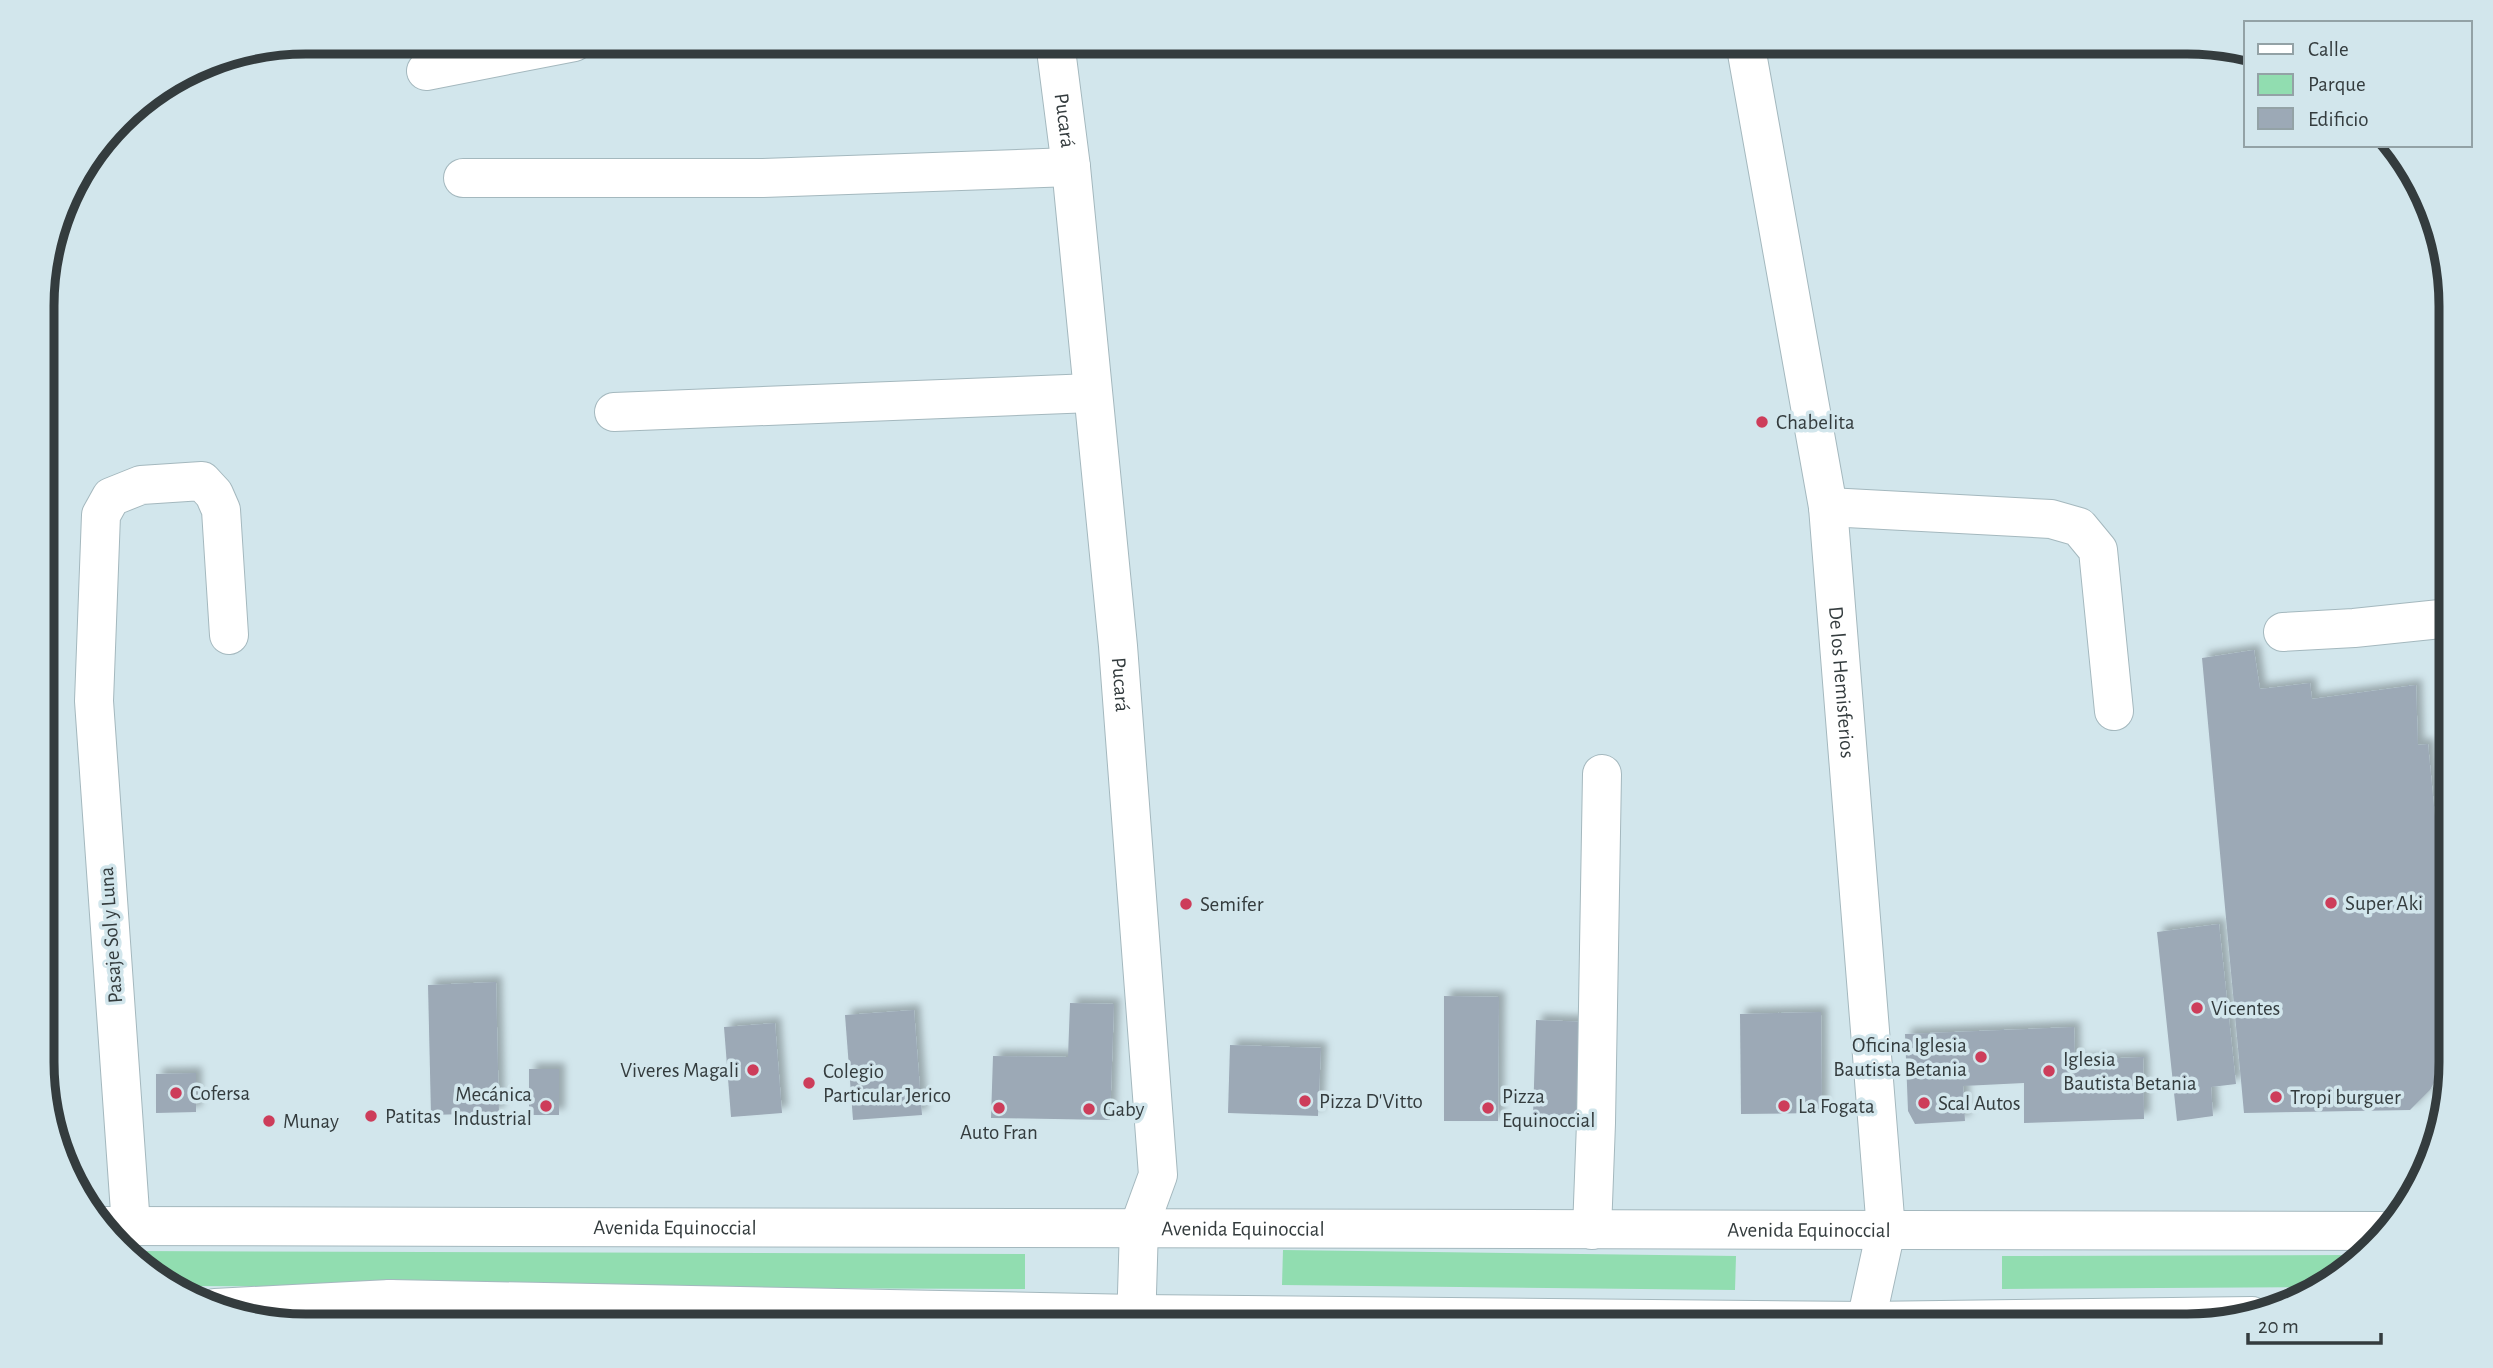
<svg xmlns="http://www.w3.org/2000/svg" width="2493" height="1368" font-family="'Alegreya Sans',sans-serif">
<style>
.green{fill:#91ddb0}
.building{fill:#9ca9b6;filter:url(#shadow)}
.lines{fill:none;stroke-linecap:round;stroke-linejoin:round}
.minor-casing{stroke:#a4b8be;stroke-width:40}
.major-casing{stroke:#a4b8be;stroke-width:40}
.minor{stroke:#fff;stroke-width:38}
.major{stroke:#fff;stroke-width:38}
.poi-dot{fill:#cd3d5a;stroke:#d2e6ec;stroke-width:2.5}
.labels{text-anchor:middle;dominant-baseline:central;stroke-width:7;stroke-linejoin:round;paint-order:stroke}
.street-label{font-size:21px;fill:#343c3e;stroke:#d2e6ec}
.poi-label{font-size:21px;fill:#343c3e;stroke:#d2e6ec;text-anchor:start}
.rim{fill:none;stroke:#343c3e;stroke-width:9}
</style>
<defs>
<filter id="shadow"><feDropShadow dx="6" dy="-6" stdDeviation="3.5" flood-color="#0004"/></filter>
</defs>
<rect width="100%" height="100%" fill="#d2e6ec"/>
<!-- green -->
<g class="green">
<path d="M 1283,1250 L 1736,1256 L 1735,1290 L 1282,1285 Z"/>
<path d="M 132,1251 L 1025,1254 L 1025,1289 L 169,1286 Z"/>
<path d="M 2358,1255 L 2333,1282 L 2322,1287 L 2002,1289 L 2002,1256 Z"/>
</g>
<!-- building -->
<g class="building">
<path d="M 2254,650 L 2260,689 L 2310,683 L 2312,699 L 2416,685 L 2418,745 L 2428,744 L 2450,972 L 2450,1053 L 2430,1090 L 2410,1110 L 2244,1113 L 2202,658 Z"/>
<path d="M 2219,924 L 2236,1084 L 2211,1087 L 2213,1116 L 2177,1121 L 2157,932 Z"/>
<path d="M 496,982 L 499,1113 L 431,1115 L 428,985 Z"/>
<path d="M 1444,996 L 1499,997 L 1498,1121 L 1444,1121 Z"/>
<path d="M 1070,1003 L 1114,1004 L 1110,1120 L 991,1118 L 993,1056 L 1068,1057 Z"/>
<path d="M 914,1010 L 922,1115 L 853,1120 L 845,1015 Z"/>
<path d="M 1821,1012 L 1822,1113 L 1741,1114 L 1740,1014 Z"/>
<path d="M 1536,1020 L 1590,1022 L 1586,1119 L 1533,1117 Z"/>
<path d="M 775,1023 L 782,1113 L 731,1117 L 724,1027 Z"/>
<path d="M 2074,1027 L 2075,1060 L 2143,1057 L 2144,1119 L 2024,1123 L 2024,1083 L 1963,1086 L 1965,1121 L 1915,1124 L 1908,1111 L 1905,1034 Z"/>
<path d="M 1230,1045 L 1321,1048 L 1318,1116 L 1228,1113 Z"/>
<rect x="529" y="1069" width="30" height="46"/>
<path d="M 196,1073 L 196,1112 L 156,1113 L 156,1074 Z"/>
</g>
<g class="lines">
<defs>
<g id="minor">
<path id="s1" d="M 1055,42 L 1071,167 L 1118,646 L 1158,1175 L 1139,1227 L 1136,1326"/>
<path id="s2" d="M 1745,42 L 1828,507 L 1886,1230 L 1865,1326"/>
<path d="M 426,71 L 574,42"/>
<path d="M 463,178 L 763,178 L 1071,167"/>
<path d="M 614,412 L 1092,393"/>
<path d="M 1828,507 L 2051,519 L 2079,527 L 2098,550 L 2114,711"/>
<path d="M 2283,632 L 2354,628 L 2450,618"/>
<path d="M 131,1226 L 94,701 L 101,515 L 111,497 L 141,485 L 202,481 L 214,494 L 221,510 L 229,635"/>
<path d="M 1592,1230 L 1596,1123 L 1602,774"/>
<path d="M 389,1326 L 390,1299"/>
</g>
<g id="major">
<path id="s3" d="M 105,1226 L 2381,1231"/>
<path d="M 215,1308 L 390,1299 L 1137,1314 L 1867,1321 L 2252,1316"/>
</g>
</defs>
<!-- minor casing -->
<use href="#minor" class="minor-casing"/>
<!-- major casing -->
<use href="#major" class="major-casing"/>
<!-- minor -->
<use href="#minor" class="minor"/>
<!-- major -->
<use href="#major" class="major"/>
</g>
<!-- markers -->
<g class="poi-dot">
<circle cx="1762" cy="422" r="7"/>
<circle cx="2331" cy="903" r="7"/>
<circle cx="1186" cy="904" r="7"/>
<circle cx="2197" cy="1008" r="7"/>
<circle cx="1981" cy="1057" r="7"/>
<circle cx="753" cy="1070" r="7"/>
<circle cx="2049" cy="1071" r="7"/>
<circle cx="809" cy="1083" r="7"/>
<circle cx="176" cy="1093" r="7"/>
<circle cx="2276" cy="1097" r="7"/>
<circle cx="1305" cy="1101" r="7"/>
<circle cx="1924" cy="1103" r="7"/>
<circle cx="546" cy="1106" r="7"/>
<circle cx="1784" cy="1106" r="7"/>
<circle cx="999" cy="1108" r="7"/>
<circle cx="1488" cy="1108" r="7"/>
<circle cx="1089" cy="1109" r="7"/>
<circle cx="371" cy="1116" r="7"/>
<circle cx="269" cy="1121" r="7"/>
</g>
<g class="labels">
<!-- street labels -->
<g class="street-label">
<text stroke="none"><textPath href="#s1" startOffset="79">Pucará</textPath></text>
<text stroke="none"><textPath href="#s2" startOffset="648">De los Hemisferios</textPath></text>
<text stroke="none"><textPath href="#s1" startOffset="646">Pucará</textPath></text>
<text transform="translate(111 935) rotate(-94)">Pasaje Sol y Luna</text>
<text stroke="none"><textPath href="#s3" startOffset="570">Avenida Equinoccial</textPath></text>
<text stroke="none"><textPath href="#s3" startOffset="1138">Avenida Equinoccial</textPath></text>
<text stroke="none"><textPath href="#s3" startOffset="1704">Avenida Equinoccial</textPath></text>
</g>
<!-- poi labels -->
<g class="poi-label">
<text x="1776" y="422">Chabelita</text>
<text x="2345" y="903">Super Aki</text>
<text x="1200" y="904">Semifer</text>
<text x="2211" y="1008">Vicentes</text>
<text x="1967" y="1045" text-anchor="end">Oficina Iglesia<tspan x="1967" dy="24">Bautista Betania</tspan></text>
<text x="2063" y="1059">Iglesia<tspan x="2063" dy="24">Bautista Betania</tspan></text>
<text x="739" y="1070" text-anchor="end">Viveres Magali</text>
<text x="823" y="1071">Colegio<tspan x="823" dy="24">Particular Jerico</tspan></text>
<text x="190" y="1093">Cofersa</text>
<text x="532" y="1094" text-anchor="end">Mecánica<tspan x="532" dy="24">Industrial</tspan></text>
<text x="1502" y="1096">Pizza<tspan x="1502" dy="24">Equinoccial</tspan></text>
<text x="2290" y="1097">Tropi burguer</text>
<text x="1319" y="1101">Pizza D'Vitto</text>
<text x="1938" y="1103">Scal Autos</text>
<text x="1798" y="1106">La Fogata</text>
<text x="1103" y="1109">Gaby</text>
<text x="385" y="1116">Patitas</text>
<text x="283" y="1121">Munay</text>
<text x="999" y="1132" text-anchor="middle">Auto Fran</text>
</g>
</g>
<!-- crop -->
<path d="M0 0H2493V1368H0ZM306 54H2187A252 252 0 0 1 2439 306V1062A252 252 0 0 1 2187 1314H306A252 252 0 0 1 54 1062V306A252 252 0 0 1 306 54Z" fill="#d2e6ec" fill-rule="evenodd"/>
<path class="rim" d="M306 54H2187A252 252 0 0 1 2439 306V1062A252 252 0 0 1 2187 1314H306A252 252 0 0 1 54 1062V306A252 252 0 0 1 306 54Z"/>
<!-- legend -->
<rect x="2244" y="21" width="228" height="126" fill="#d2e6ec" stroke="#93a2a6" stroke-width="2"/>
<rect x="2258" y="44" width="35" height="10" fill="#ffffff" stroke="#93a2a6" stroke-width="2"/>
<text x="2308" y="56" font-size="21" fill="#343c3e">Calle</text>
<rect x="2258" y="74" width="35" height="21" fill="#91ddb0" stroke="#93a2a6" stroke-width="2"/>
<text x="2308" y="91" font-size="21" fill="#343c3e">Parque</text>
<rect x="2258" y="108" width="35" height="21" fill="#9ca9b6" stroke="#93a2a6" stroke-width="2"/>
<text x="2308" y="126" font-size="21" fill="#343c3e">Edificio</text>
<!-- scale -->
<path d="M2248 1333v10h133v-10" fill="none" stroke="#343c3e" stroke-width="3.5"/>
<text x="2258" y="1333" font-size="21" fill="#343c3e" stroke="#d2e6ec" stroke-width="5" paint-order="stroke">20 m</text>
</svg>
